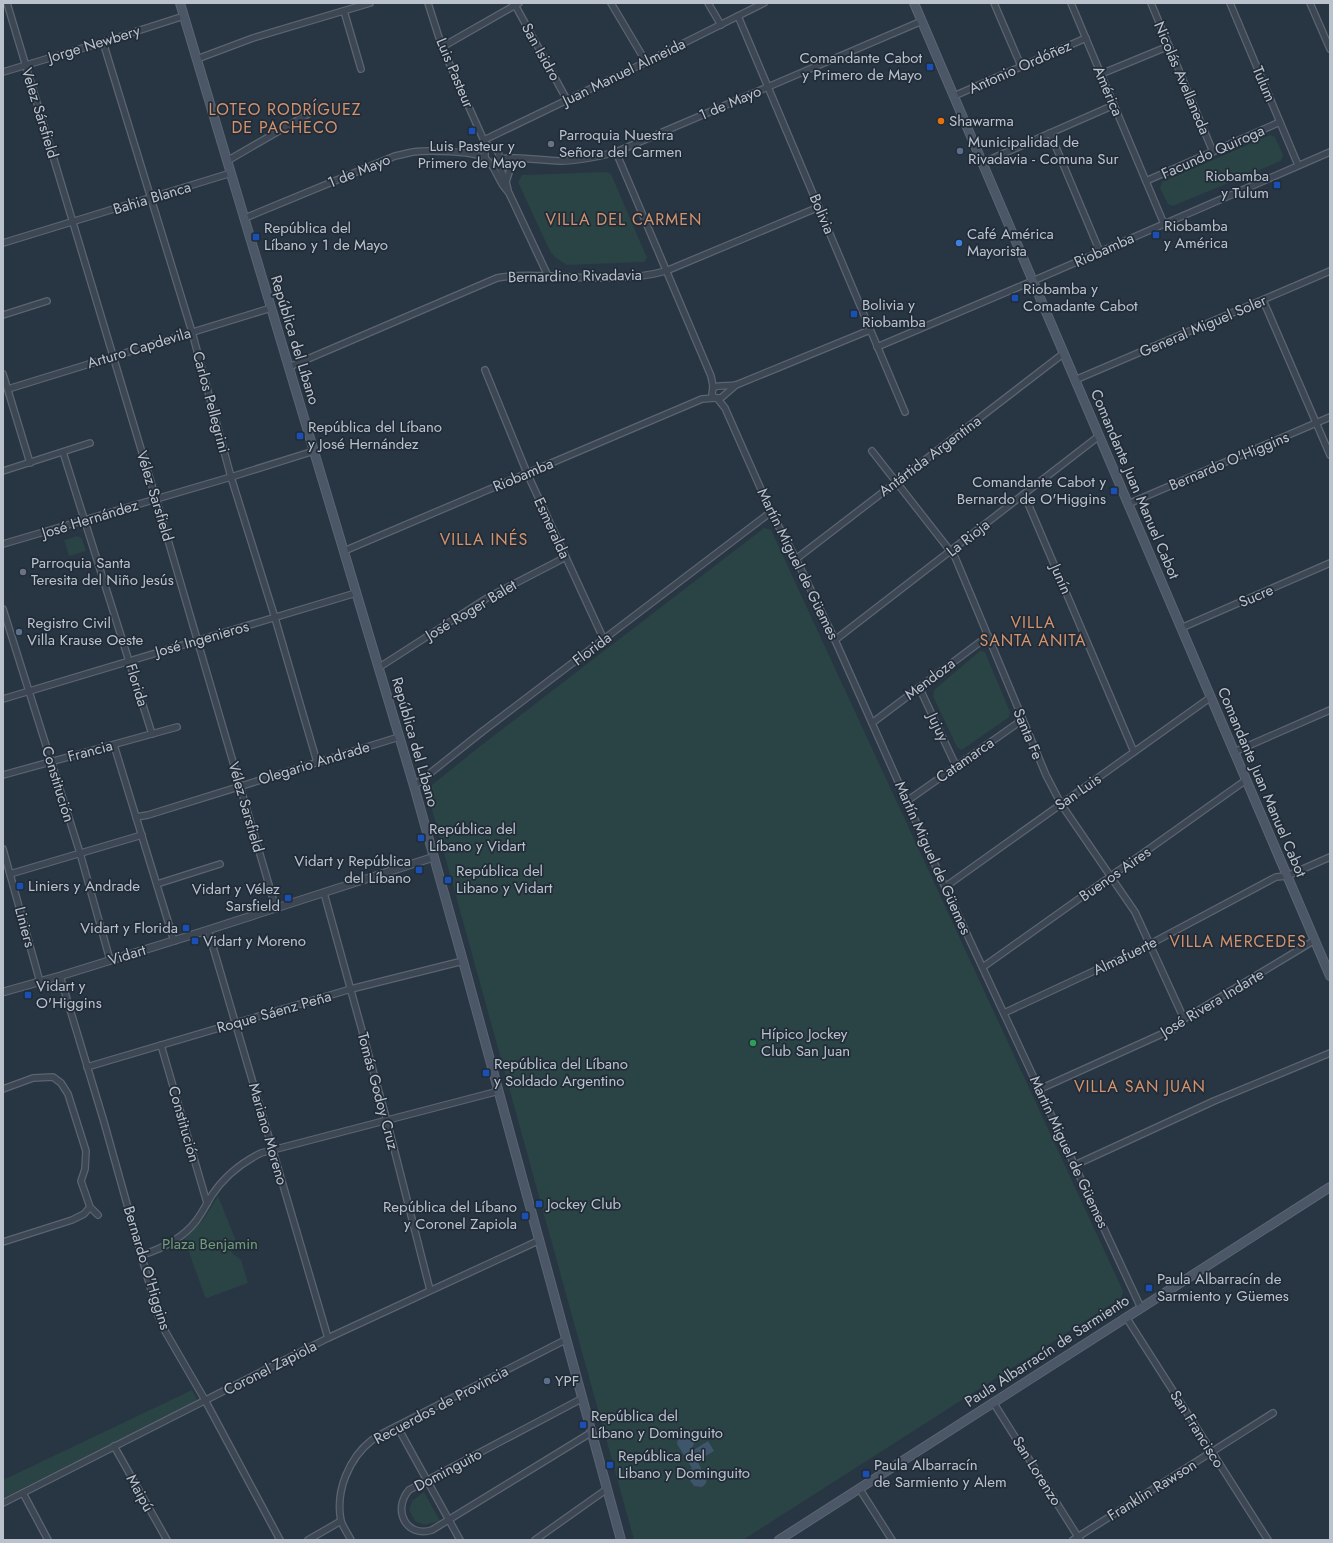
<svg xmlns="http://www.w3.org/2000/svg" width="1333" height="1543" font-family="Jost,sans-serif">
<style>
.green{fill:#2a4344}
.water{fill:#3f556c}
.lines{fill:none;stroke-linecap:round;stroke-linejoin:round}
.minor-casing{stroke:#5b6570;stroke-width:8}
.tertiary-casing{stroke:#5b6570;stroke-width:9}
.secondary-casing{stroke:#5b6570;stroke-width:10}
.minor{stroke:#3d4753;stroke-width:5.5}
.tertiary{stroke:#3d4753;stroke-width:7}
.secondary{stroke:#4b5766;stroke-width:8}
.transit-dot{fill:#1a4fb4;stroke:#212c38;stroke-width:1.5}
.food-dot{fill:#e8710a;stroke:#212c38;stroke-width:1.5}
.worship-dot{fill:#6b7280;stroke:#212c38;stroke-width:1.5}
.service-dot{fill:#5c6f8a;stroke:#212c38;stroke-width:1.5}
.shop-dot{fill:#3f7fe0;stroke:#212c38;stroke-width:1.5}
.leisure-dot{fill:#2e9e5b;stroke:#212c38;stroke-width:1.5}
.labels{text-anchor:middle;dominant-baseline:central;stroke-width:3.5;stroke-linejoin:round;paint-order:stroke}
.street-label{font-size:15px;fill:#bac2cd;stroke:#212c38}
.poi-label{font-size:15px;fill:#bac2cd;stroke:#212c38;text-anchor:start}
.park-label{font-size:15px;fill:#729d79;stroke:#212c38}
.neighbourhood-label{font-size:16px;letter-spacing:1px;fill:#d4936d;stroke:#212c38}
</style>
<rect width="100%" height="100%" fill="#283643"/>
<!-- green -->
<g class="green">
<path d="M 1270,135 L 1275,137 L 1283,155 L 1281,161 L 1173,206 L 1168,204 L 1160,188 L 1162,182 Z"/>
<path d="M 607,172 L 611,174 L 647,258 L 644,262 L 567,265 L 556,258 L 550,251 L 518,182 L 522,175 Z"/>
<path d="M 764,528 L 771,530 L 1123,1291 L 1121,1298 L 743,1540 L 634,1540 L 428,795 L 432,785 L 474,751 Z"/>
<path d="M 78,536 L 82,539 L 86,551 L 69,556 L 64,540 Z"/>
<path d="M 980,651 L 985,652 L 1010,712 L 1009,717 L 962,750 L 957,747 L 933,696 L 934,690 Z"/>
<path d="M 218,1196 L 237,1243 L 231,1252 L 241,1260 L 248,1283 L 207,1298 L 205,1297 L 184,1238 L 203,1220 Z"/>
<path d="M 192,1390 L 197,1399 L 196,1403 L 3,1498 L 3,1480 Z"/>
<path d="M 424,1492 L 440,1521 L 424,1525 L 415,1521 L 409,1510 L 412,1501 Z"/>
</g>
<!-- water -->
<path class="water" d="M 684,1434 L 689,1434 L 694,1439 L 694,1444 L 691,1450 L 692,1451 L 708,1441 L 714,1451 L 698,1461 C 699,1470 714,1479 702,1487 L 694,1486 L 684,1472 L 692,1468 L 677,1444 L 678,1438 Z"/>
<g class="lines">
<defs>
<g id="minor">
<path d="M 7,3 L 156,499 L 276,909"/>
<path d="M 428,3 L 442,47 L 485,143 L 485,158 L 493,167 L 502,184 L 509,193 L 548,276"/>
<path d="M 514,3 L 567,100"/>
<path d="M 611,3 L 646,62"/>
<path d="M 708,3 L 721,25"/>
<path d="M 994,3 L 1021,66"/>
<path d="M 1071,3 L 1164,224"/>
<path d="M 1151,3 L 1213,152"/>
<path d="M 1230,3 L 1298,165"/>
<path d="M 1310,3 L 1330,49"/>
<path d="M 344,11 L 361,69"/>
<path d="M 738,16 L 905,412"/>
<path d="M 103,42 L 192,332 L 231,477 L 275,618 L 317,762"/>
<path d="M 442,47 L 519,3"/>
<path d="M 197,59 L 253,38 L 370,3"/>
<path d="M 3,72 L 103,42 L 184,16"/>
<path d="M 1101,74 L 1169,46"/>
<path d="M 954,96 L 1086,38"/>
<path d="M 1050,133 L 1100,252"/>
<path d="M 484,140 L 646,62 L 764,3"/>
<path d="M 485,143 C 491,148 500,148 499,158 L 495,161"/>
<path d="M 616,152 L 711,376 L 713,386 L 712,395 L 715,398 L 721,398 L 736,385"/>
<path d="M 497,160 C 512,155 542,161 560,161 C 579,161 597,157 616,152 L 922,21"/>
<path d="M 497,160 L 506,182 L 508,190"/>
<path d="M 227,161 L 322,106"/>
<path d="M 982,163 L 1114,105"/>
<path d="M 1146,181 L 1280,122"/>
<path d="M 506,182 L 511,166 L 518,159"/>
<path d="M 245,218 L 395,156 C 401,155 407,153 413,152 C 428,150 473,151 485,158"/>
<path d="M 3,243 L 231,173"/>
<path d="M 1263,300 L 1330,455"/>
<path d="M 3,315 L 47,301"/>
<path d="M 877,347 L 1042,277 L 1330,152"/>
<path d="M 289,367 L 497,278 C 515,274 534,276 553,276 C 591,278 629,281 666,271 L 819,207"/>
<path d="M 485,370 L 527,473 L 604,640"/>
<path d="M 3,374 L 30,463"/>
<path d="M 1075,380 L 1330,271"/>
<path d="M 713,388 C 718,384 728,387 736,385 L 870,330"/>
<path d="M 8,389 L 271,308"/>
<path d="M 717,398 L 725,408 L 771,512 L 796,559 L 835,640 L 945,887 L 1141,1308"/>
<path d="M 872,451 L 955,557 L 1046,775 L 1061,804 L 1135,912 L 1184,1019"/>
<path d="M 63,452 L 152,734"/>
<path d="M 3,471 L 90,443"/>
<path d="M 1024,494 L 1134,752"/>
<path d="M 1128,504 L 1330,417"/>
<path d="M 3,544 L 231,477 L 314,451"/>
<path d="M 344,551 L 702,399 L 715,398"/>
<path d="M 796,559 L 1064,353"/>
<path d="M 3,609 L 80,853 L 110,960"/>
<path d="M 1181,628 L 1330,563"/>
<path d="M 835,640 L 1099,436"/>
<path d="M 378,668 L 487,598 L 566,557"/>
<path d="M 919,687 L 956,766"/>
<path d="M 3,699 L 356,593"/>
<path d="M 872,723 L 988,636"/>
<path d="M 114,745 L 174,941"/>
<path d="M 1234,752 L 1330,710"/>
<path d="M 3,775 L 177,727"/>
<path d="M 414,786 L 483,731 L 771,512"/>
<path d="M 907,801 L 1022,720"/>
<path d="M 136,817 L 148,815 L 399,737"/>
<path d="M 3,849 L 40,982"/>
<path d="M 10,874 L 142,835"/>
<path d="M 157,884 L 220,864"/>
<path d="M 945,887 L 1211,697"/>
<path d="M 324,893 L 387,1121 L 430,1290"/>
<path d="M 208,930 L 328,1338"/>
<path d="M 983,967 L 1246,780"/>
<path d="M 60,976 L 104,1122 L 158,1315 L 165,1331 L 205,1400 L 280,1540"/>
<path d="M 1004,1013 L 1139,950 L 1276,877 L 1287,876 L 1330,857"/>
<path d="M 161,1045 L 207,1203"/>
<path d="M 87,1067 L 351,989 L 463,961"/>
<path d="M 3,1089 L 33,1078 L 53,1077 L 61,1083 L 68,1094 L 86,1151 L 85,1169 L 81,1181 L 90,1207 L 98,1215"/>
<path d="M 1040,1089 L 1175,1028 L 1184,1019 L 1315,940"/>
<path d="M 1075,1165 L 1214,1101 L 1330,1053"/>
<path d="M 3,1242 L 72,1220 L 84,1214 L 90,1207"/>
<path d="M 142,1255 C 161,1249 183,1238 196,1221 C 202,1213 207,1203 212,1195 C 224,1177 243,1162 261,1153 L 499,1091"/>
<path d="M 1126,1317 L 1268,1540"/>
<path d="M 583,1398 L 409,1490 C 392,1510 406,1538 432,1530 L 592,1432"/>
<path d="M 993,1402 L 1080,1540"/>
<path d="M 397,1426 L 460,1540"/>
<path d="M 114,1446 L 167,1540"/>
<path d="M 859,1488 L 892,1540"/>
<path d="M 23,1493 L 48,1540"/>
<path d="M 3,1503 L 328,1338 L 540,1240"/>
<path d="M 308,1540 L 341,1521"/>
<path d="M 351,1540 C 348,1534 343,1527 341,1521 C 335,1491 349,1458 372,1440 C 380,1434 389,1430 397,1426 L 567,1339"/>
<path d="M 535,1540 L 607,1489"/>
<path d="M 1073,1540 L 1273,1413"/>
</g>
<path id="tertiary" d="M 3,992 L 60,976 L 208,930 L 434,857"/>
<g id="secondary">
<path d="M 180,3 L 414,786 L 463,961 L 621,1540"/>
<path d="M 914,3 L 1330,976"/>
<path d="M 779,1540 L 1330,1187"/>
</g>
</defs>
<!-- minor casing -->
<use href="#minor" class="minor-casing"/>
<!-- tertiary casing -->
<use href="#tertiary" class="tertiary-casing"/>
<!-- secondary casing -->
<use href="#secondary" class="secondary-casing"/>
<!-- minor -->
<use href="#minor" class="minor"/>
<!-- tertiary -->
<use href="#tertiary" class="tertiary"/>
<!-- secondary -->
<use href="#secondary" class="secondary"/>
</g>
<!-- markers -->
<g class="transit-dot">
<rect x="926" y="63" width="8" height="8" rx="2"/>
<rect x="468" y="127" width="8" height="8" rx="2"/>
<rect x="1273" y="181" width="8" height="8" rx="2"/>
<rect x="1152" y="231" width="8" height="8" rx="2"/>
<rect x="252" y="233" width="8" height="8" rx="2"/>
<rect x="1011" y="294" width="8" height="8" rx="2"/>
<rect x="850" y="310" width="8" height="8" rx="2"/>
<rect x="296" y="432" width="8" height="8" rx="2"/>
<rect x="1110" y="487" width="8" height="8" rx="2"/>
<rect x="417" y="834" width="8" height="8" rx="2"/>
<rect x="415" y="866" width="8" height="8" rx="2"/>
<rect x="444" y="876" width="8" height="8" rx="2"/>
<rect x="16" y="882" width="8" height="8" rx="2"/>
<rect x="284" y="894" width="8" height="8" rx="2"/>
<rect x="182" y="924" width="8" height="8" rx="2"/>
<rect x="191" y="937" width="8" height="8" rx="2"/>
<rect x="24" y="991" width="8" height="8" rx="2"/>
<rect x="482" y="1069" width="8" height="8" rx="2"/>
<rect x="535" y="1200" width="8" height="8" rx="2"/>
<rect x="521" y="1212" width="8" height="8" rx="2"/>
<rect x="1145" y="1284" width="8" height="8" rx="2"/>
<rect x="579" y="1421" width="8" height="8" rx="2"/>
<rect x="606" y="1461" width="8" height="8" rx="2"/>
<rect x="862" y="1470" width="8" height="8" rx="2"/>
</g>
<circle class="food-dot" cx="941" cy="121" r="4"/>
<g class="worship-dot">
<circle cx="551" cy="144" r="4"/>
<circle cx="23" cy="572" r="4"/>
</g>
<g class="service-dot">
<circle cx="960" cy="151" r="4"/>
<circle cx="19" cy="632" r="4"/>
<circle cx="547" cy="1381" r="4"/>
</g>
<circle class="shop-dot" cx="959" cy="243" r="4"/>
<circle class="leisure-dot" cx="753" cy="1043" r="4"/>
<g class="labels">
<!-- street labels -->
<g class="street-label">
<text transform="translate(94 44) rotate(-17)">Jorge Newbery</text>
<text transform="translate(541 52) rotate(61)">San Isidro</text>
<text transform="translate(1020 67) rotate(-24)">Antonio Ordóñez</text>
<text transform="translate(624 72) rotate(-26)">Juan Manuel Almeida</text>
<text transform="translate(455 73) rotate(67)">Luis Pasteur</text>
<text transform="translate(1182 78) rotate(67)">Nicolás Avellaneda</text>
<text transform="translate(1264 84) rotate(67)">Tulum</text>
<text transform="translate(1108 91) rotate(67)">América</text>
<text transform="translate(730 103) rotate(-23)">1 de Mayo</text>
<text transform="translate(40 113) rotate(73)">Velez Sársfield</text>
<text transform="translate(1213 152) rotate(-24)">Facundo Quiroga</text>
<text transform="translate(359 171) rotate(-22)">1 de Mayo</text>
<text transform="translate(152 198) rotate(-17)">Bahia Blanca</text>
<text transform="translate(822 214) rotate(67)">Bolivia</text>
<text transform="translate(1104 250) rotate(-24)">Riobamba</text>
<text transform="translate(575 276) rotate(-1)">Bernardino Rivadavia</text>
<text transform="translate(1203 326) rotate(-23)">General Miguel Soler</text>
<text transform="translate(295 340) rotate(73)">República del Líbano</text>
<text transform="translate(139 348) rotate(-17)">Arturo Capdevila</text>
<text transform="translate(211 402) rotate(75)">Carlos Pellegrini</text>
<text transform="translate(930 456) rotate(-37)">Antártida Argentina</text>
<text transform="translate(1229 461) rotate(-23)">Bernardo O'Higgins</text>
<text transform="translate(523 475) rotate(-23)">Riobamba</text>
<text transform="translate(1135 484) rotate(67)">Comandante Juan Manuel Cabot</text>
<text transform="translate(155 496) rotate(73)">Vélez Sarsfield</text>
<text transform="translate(90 519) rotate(-17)">José Hernández</text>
<text transform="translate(552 528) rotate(65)">Esmeralda</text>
<text transform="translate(968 538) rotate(-38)">La Rioja</text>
<text transform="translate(798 564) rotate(64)">Martín Miguel de Güemes</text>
<text transform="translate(1061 579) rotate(67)">Junín</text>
<text transform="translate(1256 596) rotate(-23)">Sucre</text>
<text transform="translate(471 610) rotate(-31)">José Roger Balet</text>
<text transform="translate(202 639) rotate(-16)">José Ingenieros</text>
<text transform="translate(592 649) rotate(-37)">Florida</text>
<text transform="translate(930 679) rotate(-37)">Mendoza</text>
<text transform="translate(137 685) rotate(73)">Florida</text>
<text transform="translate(938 727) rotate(65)">Jujuy</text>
<text transform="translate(1028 734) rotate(67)">Santa Fe</text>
<text transform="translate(415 742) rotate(74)">República del Líbano</text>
<text transform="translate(90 751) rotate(-15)">Francia</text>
<text transform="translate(965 760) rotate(-35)">Catamarca</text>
<text transform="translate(314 763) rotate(-17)">Olegario Andrade</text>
<text transform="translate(1262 782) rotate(67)">Comandante Juan Manuel Cabot</text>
<text transform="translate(58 784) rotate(73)">Constitución</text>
<text transform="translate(1078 792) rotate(-35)">San Luis</text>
<text transform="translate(246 807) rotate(74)">Vélez Sarsfield</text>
<text transform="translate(933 858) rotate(66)">Martín Miguel de Güemes</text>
<text transform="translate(1115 874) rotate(-35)">Buenos Aires</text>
<text transform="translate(25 927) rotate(75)">Liniers</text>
<text transform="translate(127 955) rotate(-17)">Vidart</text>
<text transform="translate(1125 956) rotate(-26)">Almafuerte</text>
<text transform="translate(1212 1003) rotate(-31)">José Rivera Indarte</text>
<text transform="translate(274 1012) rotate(-16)">Roque Sáenz Peña</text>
<text transform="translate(378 1091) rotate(75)">Tomás Godoy Cruz</text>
<text transform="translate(184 1124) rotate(74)">Constitución</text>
<text transform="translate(268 1134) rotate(74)">Mariano Moreno</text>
<text transform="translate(1069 1152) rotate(65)">Martín Miguel de Güemes</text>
<text transform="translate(147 1268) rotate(73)">Bernardo O'Higgins</text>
<text transform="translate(1047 1351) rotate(-33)">Paula Albarracín de Sarmiento</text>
<text transform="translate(270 1368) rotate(-27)">Coronel Zapiola</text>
<text transform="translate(441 1405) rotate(-28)">Recuerdos de Provincia</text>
<text transform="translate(1197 1429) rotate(58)">San Francisco</text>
<text transform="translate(448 1470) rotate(-28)">Dominguito</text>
<text transform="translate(1037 1471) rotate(58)">San Lorenzo</text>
<text transform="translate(1152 1490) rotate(-32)">Franklin Rawson</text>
<text transform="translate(140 1493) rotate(61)">Maipú</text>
</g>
<!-- poi labels -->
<g class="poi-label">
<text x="922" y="58" text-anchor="end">Comandante Cabot<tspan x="922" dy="17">y Primero de Mayo</tspan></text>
<text x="949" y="121">Shawarma</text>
<text x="559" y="135">Parroquia Nuestra<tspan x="559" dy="17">Señora del Carmen</tspan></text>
<text x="968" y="142">Municipalidad de<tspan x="968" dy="17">Rivadavia - Comuna Sur</tspan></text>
<text x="472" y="146" text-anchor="middle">Luis Pasteur y<tspan x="472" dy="17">Primero de Mayo</tspan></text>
<text x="1269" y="176" text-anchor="end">Riobamba<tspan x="1269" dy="17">y Tulum</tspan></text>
<text x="1164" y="226">Riobamba<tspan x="1164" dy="17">y América</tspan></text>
<text x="264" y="228">República del<tspan x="264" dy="17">Líbano y 1 de Mayo</tspan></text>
<text x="967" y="234">Café América<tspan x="967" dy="17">Mayorista</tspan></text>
<text x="1023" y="289">Riobamba y<tspan x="1023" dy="17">Comadante Cabot</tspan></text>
<text x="862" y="305">Bolivia y<tspan x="862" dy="17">Riobamba</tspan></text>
<text x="308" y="427">República del Líbano<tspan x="308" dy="17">y José Hernández</tspan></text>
<text x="1106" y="482" text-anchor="end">Comandante Cabot y<tspan x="1106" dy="17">Bernardo de O'Higgins</tspan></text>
<text x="31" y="563">Parroquia Santa<tspan x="31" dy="17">Teresita del Niño Jesús</tspan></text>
<text x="27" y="623">Registro Civil<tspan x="27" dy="17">Villa Krause Oeste</tspan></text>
<text x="429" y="829">República del<tspan x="429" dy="17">Líbano y Vidart</tspan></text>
<text x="411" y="861" text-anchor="end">Vidart y República<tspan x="411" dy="17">del Líbano</tspan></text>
<text x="456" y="871">República del<tspan x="456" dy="17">Libano y Vidart</tspan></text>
<text x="28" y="886">Liniers y Andrade</text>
<text x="280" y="889" text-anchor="end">Vidart y Vélez<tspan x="280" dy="17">Sarsfield</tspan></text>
<text x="178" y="928" text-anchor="end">Vidart y Florida</text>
<text x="203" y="941">Vidart y Moreno</text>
<text x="36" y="986">Vidart y<tspan x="36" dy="17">O'Higgins</tspan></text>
<text x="761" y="1034">Hípico Jockey<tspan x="761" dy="17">Club San Juan</tspan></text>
<text x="494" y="1064">República del Líbano<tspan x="494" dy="17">y Soldado Argentino</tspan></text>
<text x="547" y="1204">Jockey Club</text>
<text x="517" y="1207" text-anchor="end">República del Líbano<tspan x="517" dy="17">y Coronel Zapiola</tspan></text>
<text x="1157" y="1279">Paula Albarracín de<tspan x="1157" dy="17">Sarmiento y Güemes</tspan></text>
<text x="555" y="1381">YPF</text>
<text x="591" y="1416">República del<tspan x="591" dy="17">Líbano y Dominguito</tspan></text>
<text x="618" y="1456">República del<tspan x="618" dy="17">Libano y Dominguito</tspan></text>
<text x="874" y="1465">Paula Albarracín<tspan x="874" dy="17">de Sarmiento y Alem</tspan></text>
</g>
<!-- park labels -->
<g class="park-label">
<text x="210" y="1244">Plaza Benjamin</text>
</g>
<!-- neighbourhood labels -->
<g class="neighbourhood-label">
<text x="285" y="109">LOTEO RODRÍGUEZ<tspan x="285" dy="18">DE PACHECO</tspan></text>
<text x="624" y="219">VILLA DEL CARMEN</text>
<text x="484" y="539">VILLA INÉS</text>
<text x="1033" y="622">VILLA<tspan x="1033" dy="18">SANTA ANITA</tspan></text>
<text x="1238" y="941">VILLA MERCEDES</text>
<text x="1140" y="1086">VILLA SAN JUAN</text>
</g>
</g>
<!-- border -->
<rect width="1333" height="1543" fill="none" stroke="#bac2cd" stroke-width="8"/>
</svg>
